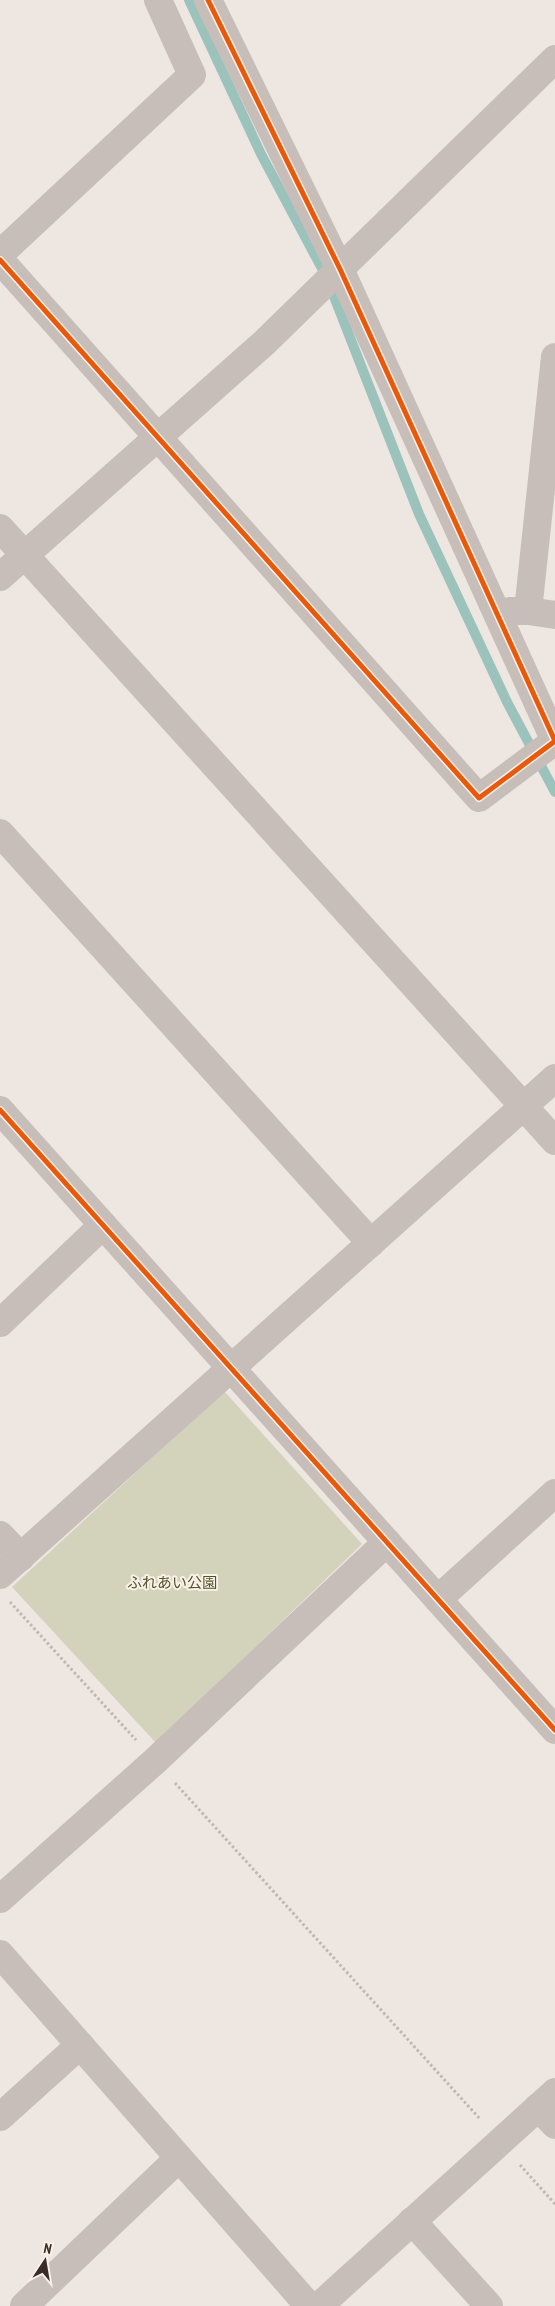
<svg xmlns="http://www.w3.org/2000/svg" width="555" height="2306" font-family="'PT Sans Narrow','Noto Sans JP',sans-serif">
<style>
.green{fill:#d2d3ba}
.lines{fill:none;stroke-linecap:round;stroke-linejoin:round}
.stream{stroke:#9cc2bc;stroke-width:10}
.path{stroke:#c0b7b2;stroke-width:3;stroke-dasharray:2.5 2.5;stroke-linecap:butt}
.minor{stroke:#c7beba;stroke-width:28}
.cycleway-casing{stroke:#faf0e8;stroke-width:8}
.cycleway{stroke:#e8590c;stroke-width:5}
.labels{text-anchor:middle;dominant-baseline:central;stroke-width:4;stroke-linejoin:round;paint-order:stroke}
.park-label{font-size:15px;fill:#4d572a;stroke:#faf0e8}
</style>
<rect width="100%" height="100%" fill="#eee6e1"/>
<!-- green -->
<path class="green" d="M 224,1391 L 362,1544 L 156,1743 L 12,1587 Z"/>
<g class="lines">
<!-- stream -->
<path class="stream" d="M 189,0 L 261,154 L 326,276 L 419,514 L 507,702 L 555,792"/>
<!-- path -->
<g class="path">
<path d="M 10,1602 L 136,1740"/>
<path d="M 175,1783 L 480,2119"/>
<path d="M 520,2165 L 555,2204"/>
</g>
<!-- minor -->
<g class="minor">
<path d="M 0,254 L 192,75 L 158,0"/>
<path d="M 0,260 L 479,798 L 555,741 L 340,269 L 208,0"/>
<path d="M 0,528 L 555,1141"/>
<path d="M 0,577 L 264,343 L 555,59"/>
<path d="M 510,611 L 528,611 L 555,615"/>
<path d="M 528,611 L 555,357"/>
<path d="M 0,833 L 371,1243"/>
<path d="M 0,1110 L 555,1730"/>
<path d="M 0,1323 L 103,1225"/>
<path d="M 0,1535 L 21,1557"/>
<path d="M 0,1575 L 555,1078"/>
<path d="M 438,1599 L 555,1493"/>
<path d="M 0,1899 L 155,1761 L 387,1542"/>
<path d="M 0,1954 L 309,2306"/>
<path d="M 538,2107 L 555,2125"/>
<path d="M 0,2117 L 80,2045"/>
<path d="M 412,2221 L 489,2306"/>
<path d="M 24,2306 L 179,2158"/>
<path d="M 319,2306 L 555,2092"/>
</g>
<defs>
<g id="cycleway">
<path d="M 0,260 L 479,798 L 555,741 L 340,269 L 208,0"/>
<path d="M 0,1110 L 555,1730"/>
</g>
</defs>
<!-- cycleway casing -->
<use href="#cycleway" class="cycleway-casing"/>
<!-- cycleway -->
<use href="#cycleway" class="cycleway"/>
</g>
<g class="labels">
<!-- park labels -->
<g class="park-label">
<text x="172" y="1582">ふれあい公園</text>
</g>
</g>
<!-- north arrow -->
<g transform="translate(45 2261) rotate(12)" stroke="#faf0e8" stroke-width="4" paint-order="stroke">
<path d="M0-4L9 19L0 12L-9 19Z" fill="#382b28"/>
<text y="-8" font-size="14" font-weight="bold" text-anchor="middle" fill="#382b28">N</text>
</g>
</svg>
